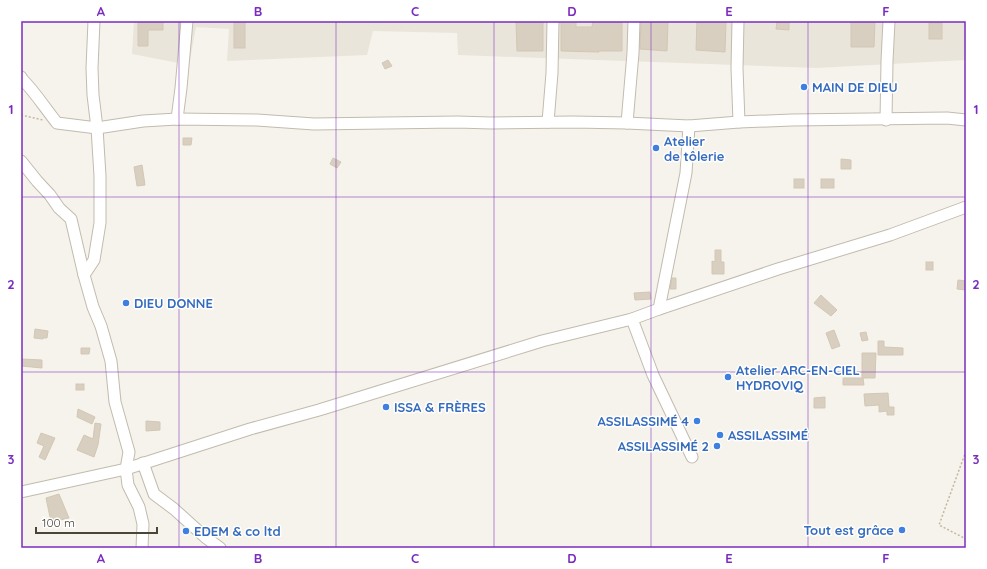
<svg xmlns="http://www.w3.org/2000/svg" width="987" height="569" font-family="Quicksand,sans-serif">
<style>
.residential{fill:#eae5da}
.building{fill:#d8cfc1;stroke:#d3c7b4}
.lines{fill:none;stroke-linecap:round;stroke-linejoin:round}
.minor-casing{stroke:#c2bbae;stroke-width:13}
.path{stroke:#c4b79f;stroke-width:1.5;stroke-dasharray:2 2;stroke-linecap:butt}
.minor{stroke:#fff;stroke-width:11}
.grid{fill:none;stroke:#7b2cbf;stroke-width:1;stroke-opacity:0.55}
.shop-dot{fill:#3f7fe0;stroke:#fff;stroke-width:1.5}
.labels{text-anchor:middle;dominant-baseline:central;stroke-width:3;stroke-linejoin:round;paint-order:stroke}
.shop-label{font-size:13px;font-weight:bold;fill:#366cbe;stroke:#fff;text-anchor:start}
.neatline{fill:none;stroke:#7b2cbf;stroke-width:1.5}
.grid-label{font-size:13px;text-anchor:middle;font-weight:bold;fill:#7b2cbf}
</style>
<rect width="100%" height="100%" fill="#f6f3ec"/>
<!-- residential -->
<path class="residential" d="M 134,21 L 966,21 L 966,60 L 816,68 L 458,55 L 457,33 L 373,31 L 367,55 L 227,61 L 229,29 L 196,27 L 189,65 L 132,54 Z"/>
<!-- building -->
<g class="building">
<path d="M 138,21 L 163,21 L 163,30 L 148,30 L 148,46 L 138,46 Z"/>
<rect x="234" y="21" width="11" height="27"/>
<path d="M 516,21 L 543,21 L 543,51 L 517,51 Z"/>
<path d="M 561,21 L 576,21 L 576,27 L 592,27 L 593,21 L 622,21 L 622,51 L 599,51 L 599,52 L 561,51 Z"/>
<path d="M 641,21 L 668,21 L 667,51 L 640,49 Z"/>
<path d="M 697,21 L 726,21 L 725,52 L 696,50 Z"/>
<path d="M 777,21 L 789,21 L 789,30 L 776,29 Z"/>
<path d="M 851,21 L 875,21 L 874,47 L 851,47 Z"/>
<rect x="929" y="23" width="13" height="16"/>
<path d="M 388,60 L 392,66 L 385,69 L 382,63 Z"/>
<path d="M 183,138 L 192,138 L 191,145 L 183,145 Z"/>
<path d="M 333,158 L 341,162 L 337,168 L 330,164 Z"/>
<path d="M 841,159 L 851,160 L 851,169 L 841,169 Z"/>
<path d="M 142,165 L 145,185 L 137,186 L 134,167 Z"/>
<rect x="794" y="179" width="10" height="9"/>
<rect x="821" y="179" width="13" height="9"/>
<path d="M 715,250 L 721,250 L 721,262 L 724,262 L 724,274 L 712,274 L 712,261 L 715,262 Z"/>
<rect x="926" y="262" width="7" height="8"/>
<path d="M 672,278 L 676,278 L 676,289 L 670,289 Z"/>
<path d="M 958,280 L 966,281 L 966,290 L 957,289 Z"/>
<path d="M 650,292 L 651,299 L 635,300 L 634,293 Z"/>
<path d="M 821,295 L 837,310 L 831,316 L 814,303 Z"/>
<path d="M 35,329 L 48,331 L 47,338 L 43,338 L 43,339 L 34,338 Z"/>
<path d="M 834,330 L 840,346 L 832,349 L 826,333 Z"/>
<path d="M 866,332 L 868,340 L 862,341 L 860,333 Z"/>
<path d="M 878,341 L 884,341 L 884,347 L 903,348 L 903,355 L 878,355 Z"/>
<path d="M 81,348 L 90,348 L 89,354 L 81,354 Z"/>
<path d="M 862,353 L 876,353 L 875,378 L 863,378 L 864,385 L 843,385 L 843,378 L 862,378 Z"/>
<path d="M 21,359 L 42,360 L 42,368 L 21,366 Z"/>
<rect x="76" y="384" width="8" height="6"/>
<path d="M 888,393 L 889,407 L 894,407 L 894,415 L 887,415 L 887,411 L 879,412 L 879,405 L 865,406 L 864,394 Z"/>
<path d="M 825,397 L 825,408 L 814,408 L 814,398 Z"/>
<path d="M 78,409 L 95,417 L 92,424 L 77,417 Z"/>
<path d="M 146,421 L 160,422 L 160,430 L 146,431 Z"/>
<path d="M 95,423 L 101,424 L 98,445 L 94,457 L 77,450 L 84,435 L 93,439 Z"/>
<path d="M 41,433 L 55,438 L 45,460 L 39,457 L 44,446 L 37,443 Z"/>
<path d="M 59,494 L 69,518 L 51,522 L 46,498 Z"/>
</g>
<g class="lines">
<defs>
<g id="minor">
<path d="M 738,21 L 737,68 L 739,122"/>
<path d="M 21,77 L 22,79 C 35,92 45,108 57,123 L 97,128 L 143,121 L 177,119 L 257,120 L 314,124 L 457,122 L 491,123 L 573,122 L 627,123 L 689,126 L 739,122 L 792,120 L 947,118 L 966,120"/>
<path d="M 177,119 L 181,88 L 187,21"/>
<path d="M 886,120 L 887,61 L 889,21"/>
<path d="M 548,122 L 552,73 L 553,21"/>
<path d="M 627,123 L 633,53 L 634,21"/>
<path d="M 21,161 L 37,181 L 50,195 L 59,208 L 71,219 L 84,275 L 93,307 L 101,326 L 111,361 L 115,402 L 129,452 L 126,469 L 128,485 L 139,507 L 143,524 L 142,548"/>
<path d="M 84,275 L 94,260 L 100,223 L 100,176 L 97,128 L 93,95 L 92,68 L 94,21"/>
<path d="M 659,309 L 686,173 L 689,126"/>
<path d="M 632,319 L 653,375 L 692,457"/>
<path d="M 143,463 L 154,494 L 174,509 L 205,537 L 220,548"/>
<path d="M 21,492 L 126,469 L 250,429 L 319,410 L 542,341 L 632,319 L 659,309 L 778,269 L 890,235 L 966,207"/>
</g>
</defs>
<!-- minor casing -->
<use href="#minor" class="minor-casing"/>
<!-- path -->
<g class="path">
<path d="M 21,115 L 43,120"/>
<path d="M 966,451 L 939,525 L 966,539"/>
</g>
<!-- minor -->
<use href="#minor" class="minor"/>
</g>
<!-- grid -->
<path class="grid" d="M 179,21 L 179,548M 336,21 L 336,548M 494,21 L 494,548M 651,21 L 651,548M 808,21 L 808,548M 21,197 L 966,197M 21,372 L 966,372"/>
<!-- markers -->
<g class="shop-dot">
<circle cx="804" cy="87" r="4"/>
<circle cx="656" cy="148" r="4"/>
<circle cx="126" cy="303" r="4"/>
<circle cx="728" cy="377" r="4"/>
<circle cx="386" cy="407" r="4"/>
<circle cx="697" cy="421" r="4"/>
<circle cx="720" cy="435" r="4"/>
<circle cx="717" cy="446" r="4"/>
<circle cx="902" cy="530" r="4"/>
<circle cx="186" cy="531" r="4"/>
</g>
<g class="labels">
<!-- shop labels -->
<g class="shop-label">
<text x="812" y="87">MAIN DE DIEU</text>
<text x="664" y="141">Atelier<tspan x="664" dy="15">de tôlerie</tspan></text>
<text x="134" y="303">DIEU DONNE</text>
<text x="736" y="370">Atelier ARC-EN-CIEL<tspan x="736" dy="15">HYDROVIQ</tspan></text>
<text x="394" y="407">ISSA &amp; FRÈRES</text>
<text x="689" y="421" text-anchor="end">ASSILASSIMÉ 4</text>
<text x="728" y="435">ASSILASSIMÉ</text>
<text x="709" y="446" text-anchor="end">ASSILASSIMÉ 2</text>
<text x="894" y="530" text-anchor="end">Tout est grâce</text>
<text x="194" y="531">EDEM &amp; co ltd</text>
</g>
</g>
<!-- border -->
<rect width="987" height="569" fill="none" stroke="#ffffff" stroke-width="44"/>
<!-- scale -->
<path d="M36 527v6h121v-6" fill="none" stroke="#4b4439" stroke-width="2"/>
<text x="42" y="527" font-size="12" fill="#4b4439" stroke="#ffffff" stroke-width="3" paint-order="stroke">100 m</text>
<rect x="22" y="22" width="943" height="525" class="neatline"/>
<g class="grid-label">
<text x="101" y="16">A</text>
<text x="258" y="16">B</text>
<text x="415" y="16">C</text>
<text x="572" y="16">D</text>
<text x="729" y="16">E</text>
<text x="886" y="16">F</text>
<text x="11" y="114">1</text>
<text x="976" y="114">1</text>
<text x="11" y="289">2</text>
<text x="976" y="289">2</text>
<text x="11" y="464">3</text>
<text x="976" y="464">3</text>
<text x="101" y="563">A</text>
<text x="258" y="563">B</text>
<text x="415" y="563">C</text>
<text x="572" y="563">D</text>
<text x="729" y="563">E</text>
<text x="886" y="563">F</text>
</g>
</svg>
